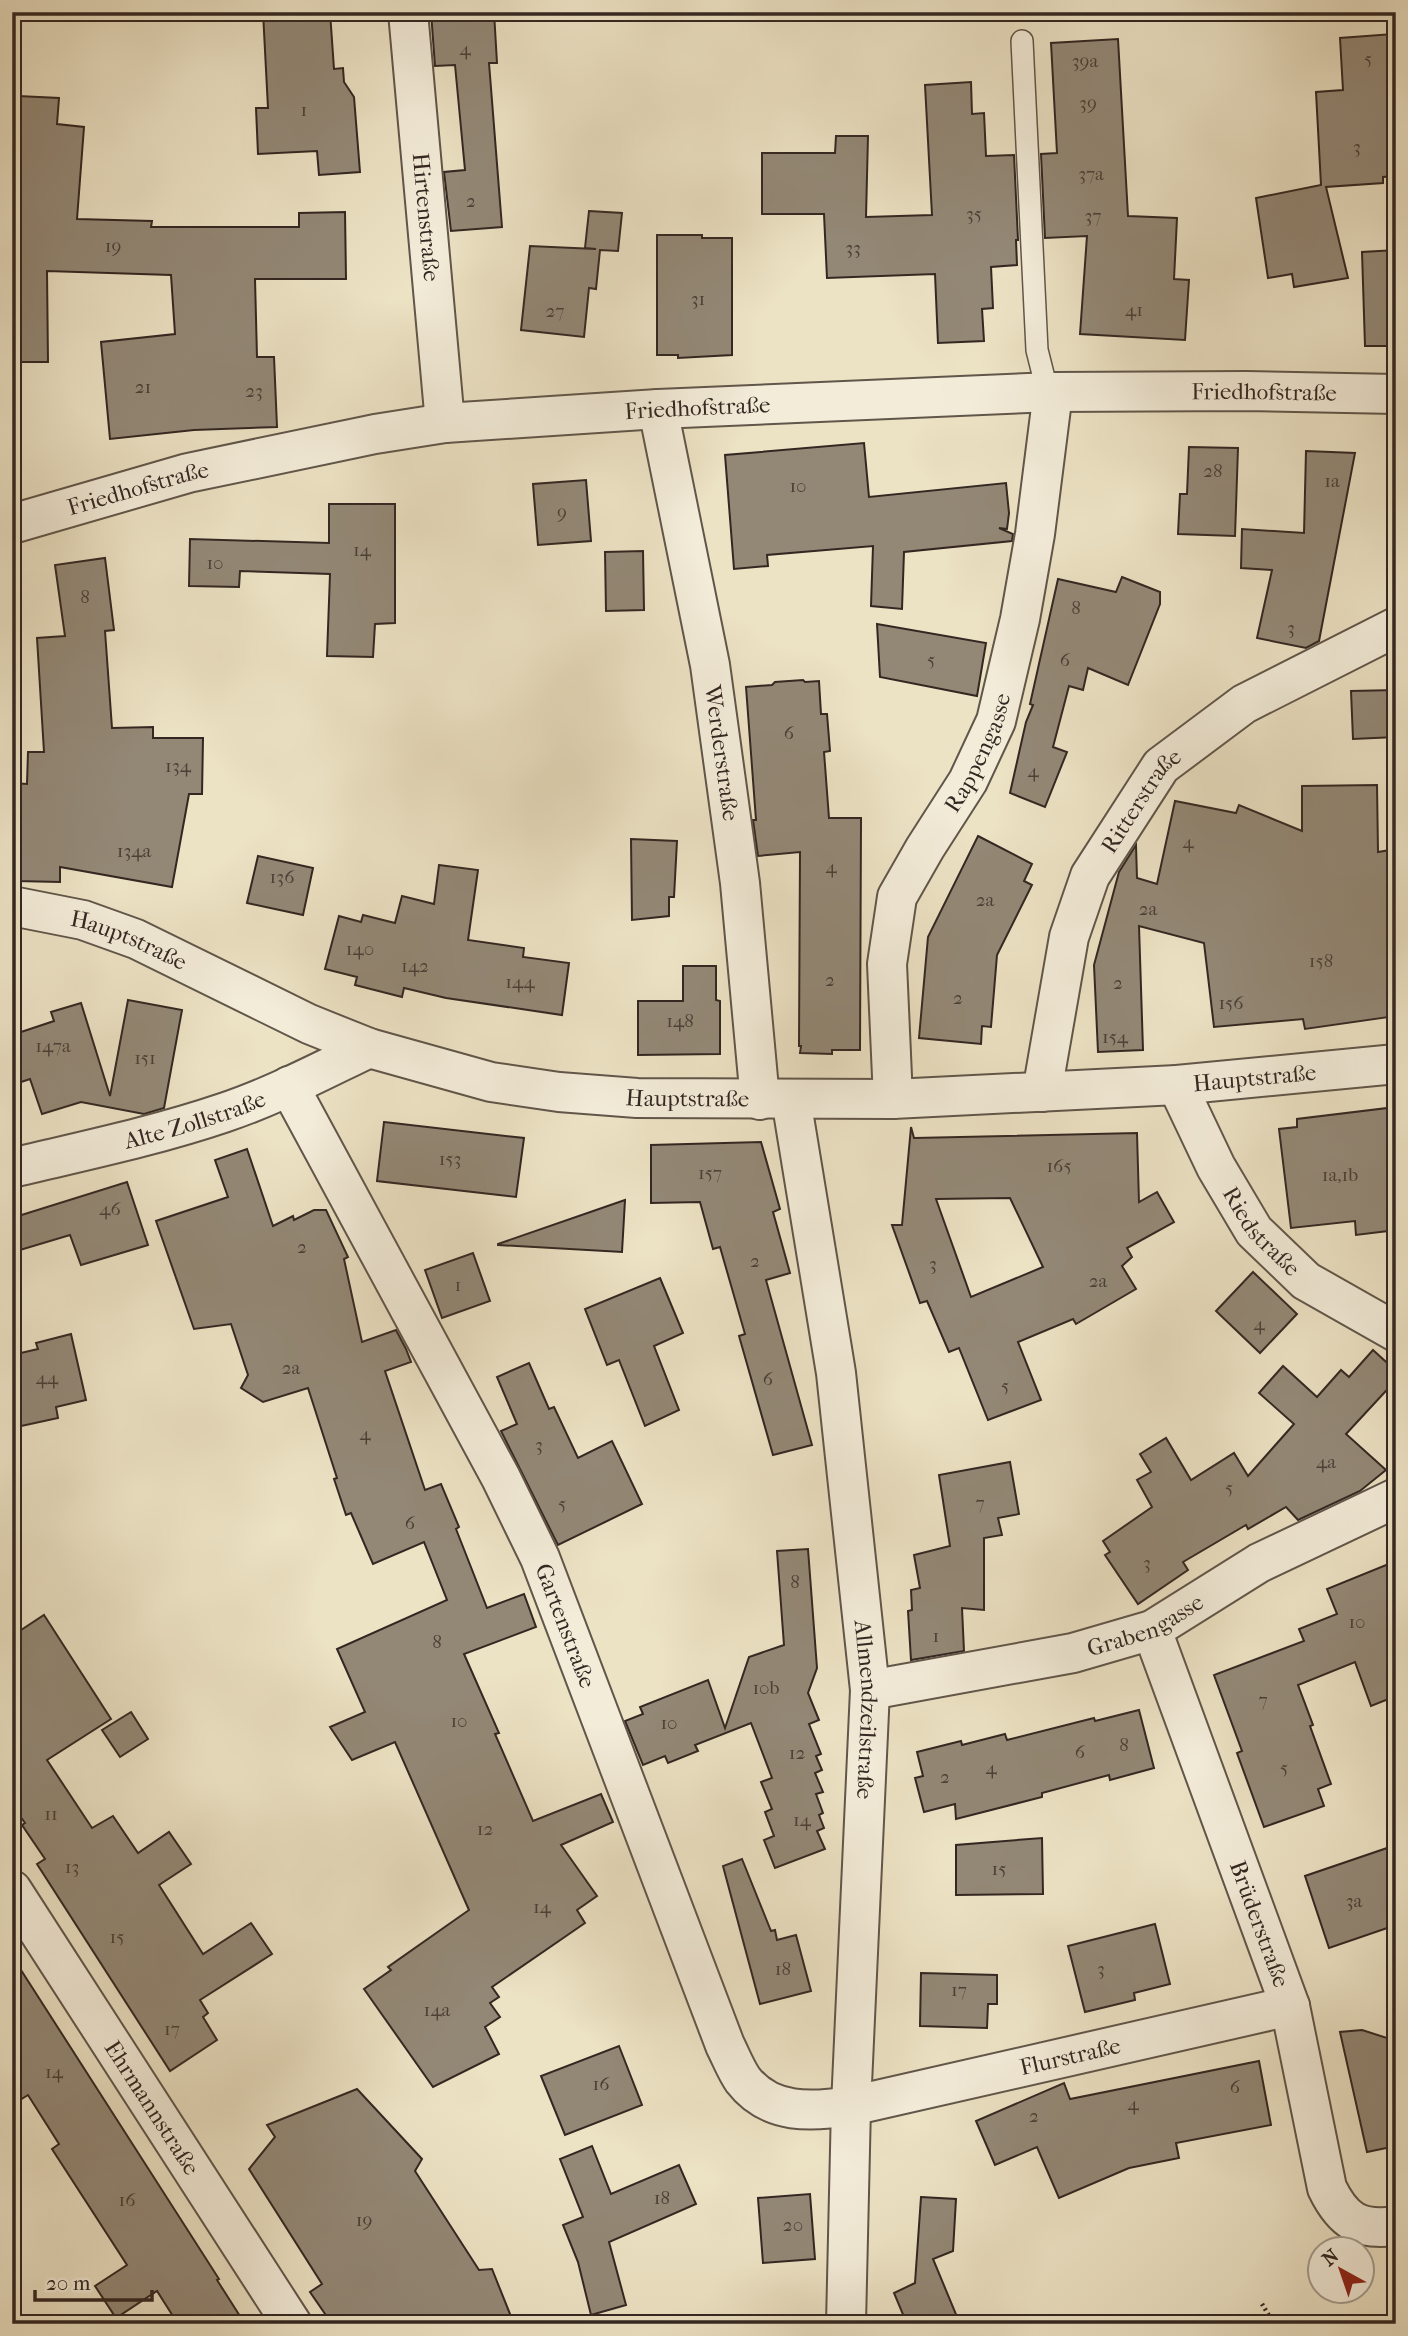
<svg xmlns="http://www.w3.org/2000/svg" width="1408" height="2336" font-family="'IM FELL French Canon',serif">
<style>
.building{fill:#938876;stroke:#332722;stroke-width:2;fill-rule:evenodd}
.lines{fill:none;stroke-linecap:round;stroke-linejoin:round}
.service-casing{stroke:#61564a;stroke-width:24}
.minor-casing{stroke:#61564a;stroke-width:42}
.tertiary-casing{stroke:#61564a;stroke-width:42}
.path{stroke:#332722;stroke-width:4.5;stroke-dasharray:2 3.5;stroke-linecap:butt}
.service{stroke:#f3ecd9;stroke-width:21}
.minor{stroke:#f3ecd9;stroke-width:38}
.tertiary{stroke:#f3ecd9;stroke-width:38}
.labels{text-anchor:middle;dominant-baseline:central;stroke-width:5;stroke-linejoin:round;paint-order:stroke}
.number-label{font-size:19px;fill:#4b3f37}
.street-label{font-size:23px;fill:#332722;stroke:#f3ecd9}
</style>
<rect width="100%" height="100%" fill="#ece2c4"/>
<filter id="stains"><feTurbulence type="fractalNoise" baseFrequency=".00286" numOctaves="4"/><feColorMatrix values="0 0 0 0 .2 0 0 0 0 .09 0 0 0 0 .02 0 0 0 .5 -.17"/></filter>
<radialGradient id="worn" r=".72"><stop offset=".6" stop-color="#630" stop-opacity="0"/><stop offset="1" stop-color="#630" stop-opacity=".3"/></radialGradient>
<!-- building -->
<g class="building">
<path d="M 263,12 L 330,12 L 334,69 L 343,68 L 344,82 L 354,97 L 360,172 L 319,175 L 317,151 L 258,154 L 256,108 L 268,108 Z"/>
<path d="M 431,12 L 494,12 L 497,63 L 489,63 L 502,227 L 451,231 L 444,172 L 465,170 L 455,65 L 435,66 Z"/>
<path d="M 1393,34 L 1396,88 L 1396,176 L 1383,177 L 1383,183 L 1326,187 L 1348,278 L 1294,287 L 1292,274 L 1268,278 L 1256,198 L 1321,185 L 1316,92 L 1343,90 L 1340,38 Z"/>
<path d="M 1118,39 L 1128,216 L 1177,218 L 1174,279 L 1189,280 L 1185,340 L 1080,334 L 1087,236 L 1045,238 L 1041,154 L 1057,153 L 1051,43 Z"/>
<path d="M 971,82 L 972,114 L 984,113 L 986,156 L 1014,155 L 1018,240 L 1016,240 L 1017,265 L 991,267 L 993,308 L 982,309 L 984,341 L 938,343 L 935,274 L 827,278 L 824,214 L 762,214 L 762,153 L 835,153 L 836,136 L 868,136 L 866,217 L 932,215 L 925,85 Z"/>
<path d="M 18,96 L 59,98 L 57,124 L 84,127 L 77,219 L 152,221 L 151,227 L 299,227 L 299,213 L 345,212 L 346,279 L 255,279 L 257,357 L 274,357 L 277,427 L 194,430 L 110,439 L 101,342 L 175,334 L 171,275 L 47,271 L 48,362 L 12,362 L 12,218 L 19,117 Z"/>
<path d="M 589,211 L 622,213 L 618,251 L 600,250 L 596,289 L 589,288 L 584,337 L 521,330 L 530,246 L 596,249 L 585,248 Z"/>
<path d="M 657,235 L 702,235 L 702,238 L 732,238 L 732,355 L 678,358 L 678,355 L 657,355 Z"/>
<path d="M 1396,250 L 1396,285 L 1392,285 L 1390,346 L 1365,346 L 1362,252 Z"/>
<path d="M 864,443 L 869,497 L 1006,483 L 1009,513 L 1007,529 L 999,528 L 1013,534 L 1012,541 L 904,552 L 902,609 L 871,606 L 873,546 L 767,555 L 768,566 L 734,569 L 725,455 Z"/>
<path d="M 1189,447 L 1238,448 L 1235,536 L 1178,534 L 1180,494 L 1187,494 Z"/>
<path d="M 1306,451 L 1355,453 L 1319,641 L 1306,648 L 1257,638 L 1272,570 L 1241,568 L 1242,529 L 1304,533 Z"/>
<path d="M 586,480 L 591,541 L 538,545 L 533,484 Z"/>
<path d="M 329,504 L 395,504 L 395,623 L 375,624 L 373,657 L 327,656 L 330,574 L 240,571 L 239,587 L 189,586 L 190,539 L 329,543 Z"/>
<path d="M 643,551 L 644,610 L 606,611 L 605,552 Z"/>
<path d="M 105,558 L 114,630 L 105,631 L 112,728 L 153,727 L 153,738 L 203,738 L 202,794 L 189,794 L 172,887 L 60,867 L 60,882 L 16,881 L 18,838 L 12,838 L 12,783 L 27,784 L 28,752 L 44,752 L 37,638 L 65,636 L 55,565 Z"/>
<path d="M 1122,577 L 1160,592 L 1160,604 L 1128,685 L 1088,668 L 1083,690 L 1069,686 L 1053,747 L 1067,752 L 1045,807 L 1010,793 L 1026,722 L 1033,705 L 1030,704 L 1058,579 L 1116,592 Z"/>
<path d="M 877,624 L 986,643 L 977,696 L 880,677 Z"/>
<path d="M 803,680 L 805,682 L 819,681 L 821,714 L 827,714 L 830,751 L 824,752 L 829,818 L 861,818 L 860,1050 L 832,1050 L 832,1054 L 800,1053 L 801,1046 L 799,1046 L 800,852 L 758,856 L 753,820 L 756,820 L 746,687 L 772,685 L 775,682 Z"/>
<path d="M 1396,690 L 1396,737 L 1353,739 L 1351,691 Z"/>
<path d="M 1377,785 L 1378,852 L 1396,849 L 1396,1016 L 1305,1029 L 1303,1019 L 1214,1027 L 1204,943 L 1139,926 L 1143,1050 L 1098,1052 L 1094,965 L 1119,872 L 1136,845 L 1137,878 L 1157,884 L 1175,801 L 1236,813 L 1239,805 L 1302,831 L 1302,786 Z"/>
<path d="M 978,836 L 1032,864 L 1024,881 L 1032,885 L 997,955 L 991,1027 L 982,1026 L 981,1044 L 919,1038 L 928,937 Z"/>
<path d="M 631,839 L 677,841 L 674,897 L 669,897 L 669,916 L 632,920 Z"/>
<path d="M 258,856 L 313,868 L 303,915 L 247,903 Z"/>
<path d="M 439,865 L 478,870 L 468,940 L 524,948 L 523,957 L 569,963 L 562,1015 L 446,998 L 404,988 L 402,997 L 355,985 L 357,977 L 325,969 L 339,916 L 361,922 L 363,915 L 395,923 L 402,896 L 434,904 Z"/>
<path d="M 683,966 L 716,966 L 716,1000 L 720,1001 L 720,1054 L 638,1055 L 638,1001 L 683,1001 Z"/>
<path d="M 128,1000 L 182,1010 L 164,1108 L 144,1114 L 81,1102 L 42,1114 L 30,1079 L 12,1085 L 12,1035 L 54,1021 L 51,1012 L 81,1003 L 110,1096 Z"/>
<path d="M 1396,1107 L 1396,1230 L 1356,1235 L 1355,1221 L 1291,1228 L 1279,1129 L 1297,1127 L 1297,1119 Z"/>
<path d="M 384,1122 L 524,1138 L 516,1197 L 377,1181 Z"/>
<path d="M 911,1127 L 914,1138 L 1137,1133 L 1139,1202 L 1157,1192 L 1174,1222 L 1127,1248 L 1132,1257 L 1122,1266 L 1136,1289 L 1076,1324 L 1073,1319 L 1018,1342 L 1041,1400 L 988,1420 L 959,1348 L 949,1352 L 927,1301 L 920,1303 L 892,1225 L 902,1225 ZM 1010,1198 L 1043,1267 L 971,1297 L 936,1199 Z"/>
<path d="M 761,1142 L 780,1209 L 773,1212 L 790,1273 L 766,1280 L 812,1445 L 773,1455 L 739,1336 L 745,1334 L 720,1247 L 713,1249 L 700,1202 L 651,1203 L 651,1145 Z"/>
<path d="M 247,1149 L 273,1226 L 293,1216 L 294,1220 L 314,1210 L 326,1210 L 348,1257 L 344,1259 L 362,1342 L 396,1330 L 406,1349 L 411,1362 L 385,1371 L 425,1490 L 441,1484 L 459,1527 L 456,1529 L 487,1608 L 524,1594 L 536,1627 L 464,1654 L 499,1733 L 495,1734 L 533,1821 L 601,1794 L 613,1822 L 561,1845 L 597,1896 L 577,1910 L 585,1923 L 492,1987 L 499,1997 L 490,2003 L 500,2017 L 485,2027 L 499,2054 L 433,2087 L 364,1989 L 391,1970 L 388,1967 L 469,1910 L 395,1742 L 352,1760 L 330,1727 L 365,1712 L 337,1649 L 447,1600 L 424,1542 L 373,1564 L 351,1513 L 346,1515 L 334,1479 L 337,1478 L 308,1388 L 263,1402 L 241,1388 L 248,1375 L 231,1324 L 194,1329 L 156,1221 L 228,1197 L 215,1160 Z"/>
<path d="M 127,1182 L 148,1245 L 81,1265 L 70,1235 L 20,1250 L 12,1218 Z"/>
<path d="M 625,1200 L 622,1252 L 498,1245 L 498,1244 Z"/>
<path d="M 473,1253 L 490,1301 L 442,1318 L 425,1270 Z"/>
<path d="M 1253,1272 L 1297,1314 L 1260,1353 L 1216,1311 Z"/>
<path d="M 660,1278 L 683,1333 L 654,1346 L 679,1410 L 645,1426 L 619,1360 L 607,1365 L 585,1309 Z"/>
<path d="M 71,1334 L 86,1400 L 56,1407 L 58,1418 L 12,1428 L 12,1355 L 38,1349 L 36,1343 Z"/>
<path d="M 1373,1350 L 1396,1371 L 1396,1380 L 1346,1434 L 1386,1470 L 1360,1491 L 1298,1520 L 1286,1507 L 1248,1529 L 1246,1525 L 1183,1562 L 1188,1570 L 1138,1604 L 1105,1555 L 1110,1552 L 1103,1541 L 1152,1507 L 1137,1480 L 1151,1472 L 1140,1454 L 1166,1438 L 1191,1480 L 1234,1453 L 1248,1476 L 1294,1424 L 1259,1393 L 1283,1366 L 1317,1397 L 1341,1370 L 1349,1377 Z"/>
<path d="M 529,1363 L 549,1409 L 554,1407 L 578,1458 L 612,1441 L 642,1504 L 558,1545 L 501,1431 L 517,1424 L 497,1377 Z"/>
<path d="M 1010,1462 L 1019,1514 L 998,1518 L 1002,1535 L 984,1538 L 984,1610 L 962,1608 L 964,1651 L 911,1660 L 908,1611 L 912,1610 L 911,1590 L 920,1588 L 914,1555 L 950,1546 L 939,1475 Z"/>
<path d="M 808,1549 L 817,1668 L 808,1693 L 819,1720 L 809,1724 L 821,1754 L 816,1756 L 822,1770 L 815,1773 L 823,1792 L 816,1794 L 823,1813 L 819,1815 L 824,1828 L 817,1831 L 825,1849 L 775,1868 L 764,1840 L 774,1836 L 765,1812 L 772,1809 L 761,1782 L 772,1778 L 751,1723 L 695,1745 L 698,1751 L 668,1763 L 665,1756 L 643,1765 L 625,1721 L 643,1714 L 640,1707 L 708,1680 L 725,1728 L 749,1657 L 784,1645 L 777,1551 Z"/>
<path d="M 1396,1561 L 1396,1696 L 1371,1706 L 1355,1662 L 1298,1685 L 1313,1725 L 1310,1726 L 1331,1784 L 1318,1789 L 1324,1806 L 1264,1827 L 1237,1753 L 1242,1751 L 1214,1675 L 1304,1641 L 1299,1629 L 1337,1614 L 1327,1589 Z"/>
<path d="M 44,1615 L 111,1719 L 47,1760 L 92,1828 L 113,1816 L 138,1853 L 169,1832 L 191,1864 L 159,1885 L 203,1954 L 251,1923 L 272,1954 L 200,2000 L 208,2013 L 203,2017 L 217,2040 L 170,2071 L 37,1864 L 45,1859 L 22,1825 L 25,1823 L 12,1805 L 12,1636 Z"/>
<path d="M 1139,1710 L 1154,1768 L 1110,1780 L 1109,1775 L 1042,1793 L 1042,1797 L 956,1819 L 955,1804 L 924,1812 L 915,1778 L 923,1776 L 917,1752 L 961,1741 L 962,1745 L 1005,1734 L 1007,1740 L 1094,1718 L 1095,1721 Z"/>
<path d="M 131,1712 L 148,1739 L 120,1757 L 102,1730 Z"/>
<path d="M 1042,1838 L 1043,1894 L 956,1895 L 956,1845 Z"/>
<path d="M 1396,1845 L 1396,1925 L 1329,1948 L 1305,1876 Z"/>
<path d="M 742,1859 L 771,1931 L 775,1930 L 777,1940 L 796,1935 L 811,1991 L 760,2004 L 723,1866 Z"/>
<path d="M 1155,1924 L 1170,1984 L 1134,1993 L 1135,2000 L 1085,2012 L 1068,1946 Z"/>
<path d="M 12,1956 L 219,2279 L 217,2280 L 245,2324 L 178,2324 L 157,2291 L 116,2318 L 95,2286 L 127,2265 L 52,2149 L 59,2144 L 28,2095 L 12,2105 Z"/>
<path d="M 921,1973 L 997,1975 L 997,2004 L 988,2004 L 987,2028 L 920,2026 Z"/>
<path d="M 1362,2030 L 1387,2038 L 1396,2081 L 1396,2146 L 1367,2152 L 1340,2032 Z"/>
<path d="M 619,2046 L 642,2105 L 565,2135 L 541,2076 Z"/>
<path d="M 1259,2061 L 1271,2125 L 1176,2143 L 1179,2158 L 1129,2168 L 1059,2198 L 1037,2147 L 995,2165 L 976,2121 L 1064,2083 L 1070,2099 Z"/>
<path d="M 357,2089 L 422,2159 L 415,2171 L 479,2270 L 492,2269 L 514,2324 L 332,2324 L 310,2292 L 322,2284 L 249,2169 L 275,2137 L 267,2125 Z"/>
<path d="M 592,2146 L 611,2194 L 679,2165 L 696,2204 L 609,2242 L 626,2305 L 591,2315 L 578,2262 L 563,2225 L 583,2217 L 560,2159 Z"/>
<path d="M 810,2194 L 815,2259 L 763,2263 L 758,2198 Z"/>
<path d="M 921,2197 L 956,2199 L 953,2251 L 933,2259 L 960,2324 L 907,2324 L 894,2293 L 915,2283 Z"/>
</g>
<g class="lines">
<defs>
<path id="service" d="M 1022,41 L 1037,350 L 1044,378 L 1053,392"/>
<g id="minor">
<path id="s1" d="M 408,12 L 445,423"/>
<path id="s2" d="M 658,409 L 710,665 L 740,883 L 760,1100"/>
<path id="s3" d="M 12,524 L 188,473 L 375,434 L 445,423 L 658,409 L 1053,392 L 1246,391 L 1396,394"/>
<path id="s4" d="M 1177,1085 L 1216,1167 L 1254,1231 L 1306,1281 L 1396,1332"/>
<path id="s5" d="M 289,1086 L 501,1478 L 540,1558 L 725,2045 C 731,2057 736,2070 743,2080 C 770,2115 812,2112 851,2106 L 1290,2006"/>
<path id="s6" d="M 1042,1092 L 1069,937 L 1090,876 L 1161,766 L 1244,704 L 1396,627"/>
<path id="s7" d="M 791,1099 L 836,1373 L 870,1690 L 851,2106 L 846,2324"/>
<path id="s8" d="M 893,1099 L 887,964 L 897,897 L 925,848 L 968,781 L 996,721 L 1020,619 L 1035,534 L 1053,392"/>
<path id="s9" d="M 12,1168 C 83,1151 155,1136 223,1113 C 274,1096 321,1071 369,1048"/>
<path id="s10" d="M 1152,1630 L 1290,2006 L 1327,2188 C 1343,2221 1359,2231 1396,2226"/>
<path id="s11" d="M 870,1690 L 1073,1653 L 1152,1630 L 1259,1563 L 1396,1498"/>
<path id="s12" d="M 12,1890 L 292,2324"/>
</g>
<g id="tertiary">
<path id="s13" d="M 12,906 L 83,920 L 136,939 L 309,1024 L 369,1048 L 491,1082 L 559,1092 L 637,1098 L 893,1099 L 1177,1085 L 1396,1064"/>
</g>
</defs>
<!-- service casing -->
<use href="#service" class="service-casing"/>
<!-- minor casing -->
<use href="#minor" class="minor-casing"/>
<!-- tertiary casing -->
<use href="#tertiary" class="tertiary-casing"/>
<!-- path -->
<path class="path" d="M 1262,2304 L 1274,2324"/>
<!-- service -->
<use href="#service" class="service"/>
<!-- minor -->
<use href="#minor" class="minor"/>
<!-- tertiary -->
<use href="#tertiary" class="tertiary"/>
</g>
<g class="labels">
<!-- number labels -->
<g class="number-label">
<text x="465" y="49">4</text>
<text x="1368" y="59">5</text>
<text x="1085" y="61">39a</text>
<text x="1088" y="103">39</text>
<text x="304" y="110">1</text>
<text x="1357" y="147">3</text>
<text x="1091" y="174">37a</text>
<text x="471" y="201">2</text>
<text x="974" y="214">35</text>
<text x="1093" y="216">37</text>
<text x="113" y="246">19</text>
<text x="853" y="248">33</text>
<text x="698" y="299">31</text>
<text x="1134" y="310">41</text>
<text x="555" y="311">27</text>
<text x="143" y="387">21</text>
<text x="254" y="391">23</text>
<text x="1213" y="471">28</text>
<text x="1332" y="481">1a</text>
<text x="798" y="486">10</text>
<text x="562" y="512">9</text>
<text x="362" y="550">14</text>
<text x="215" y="563">10</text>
<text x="85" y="597">8</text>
<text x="1076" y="608">8</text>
<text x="1291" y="628">3</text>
<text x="931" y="660">5</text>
<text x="1065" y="660">6</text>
<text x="789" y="733">6</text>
<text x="178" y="766">134</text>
<text x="1033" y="771">4</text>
<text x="1188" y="842">4</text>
<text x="134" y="851">134a</text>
<text x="831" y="867">4</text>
<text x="282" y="877">136</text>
<text x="985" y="900">2a</text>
<text x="1148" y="909">2a</text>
<text x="360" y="949">140</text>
<text x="1321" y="961">158</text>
<text x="415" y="966">142</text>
<text x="830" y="980">2</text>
<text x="520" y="982">144</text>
<text x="1118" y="983">2</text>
<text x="958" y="998">2</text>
<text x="1231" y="1003">156</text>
<text x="680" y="1021">148</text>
<text x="1115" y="1037">154</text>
<text x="53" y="1046">147a</text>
<text x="145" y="1058">151</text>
<text x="450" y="1159">153</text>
<text x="1059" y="1166">165</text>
<text x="710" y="1173">157</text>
<text x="1340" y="1175">1a,1b</text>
<text x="110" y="1209">46</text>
<text x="302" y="1247">2</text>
<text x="755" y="1261">2</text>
<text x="933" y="1264">3</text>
<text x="1098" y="1281">2a</text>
<text x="458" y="1285">1</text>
<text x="1259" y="1324">4</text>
<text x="291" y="1368">2a</text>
<text x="47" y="1378">44</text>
<text x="768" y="1379">6</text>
<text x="1005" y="1386">5</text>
<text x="365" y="1434">4</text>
<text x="539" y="1445">3</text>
<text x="1326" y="1462">4a</text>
<text x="1229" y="1488">5</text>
<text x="980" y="1503">7</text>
<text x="562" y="1504">5</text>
<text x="410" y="1523">6</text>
<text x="1147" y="1563">3</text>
<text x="795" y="1582">8</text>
<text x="1357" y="1622">10</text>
<text x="936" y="1636">1</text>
<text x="437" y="1642">8</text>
<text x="766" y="1688">10b</text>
<text x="1263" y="1700">7</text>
<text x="459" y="1721">10</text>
<text x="669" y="1723">10</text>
<text x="1124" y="1745">8</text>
<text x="1080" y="1752">6</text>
<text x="797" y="1753">12</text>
<text x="991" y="1768">4</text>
<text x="1284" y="1768">5</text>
<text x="945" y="1777">2</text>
<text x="51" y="1814">11</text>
<text x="802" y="1820">14</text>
<text x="485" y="1829">12</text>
<text x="72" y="1867">13</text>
<text x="999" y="1869">15</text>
<text x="1354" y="1901">3a</text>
<text x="542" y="1907">14</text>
<text x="117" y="1937">15</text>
<text x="783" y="1969">18</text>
<text x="1101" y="1969">3</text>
<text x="959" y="1990">17</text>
<text x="437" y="2010">14a</text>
<text x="172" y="2029">17</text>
<text x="54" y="2072">14</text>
<text x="601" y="2084">16</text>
<text x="1235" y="2087">6</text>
<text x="1133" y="2104">4</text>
<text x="1034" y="2116">2</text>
<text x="662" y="2198">18</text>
<text x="127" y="2200">16</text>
<text x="364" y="2220">19</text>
<text x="793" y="2225">20</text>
</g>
<!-- street labels -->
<g class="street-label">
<text stroke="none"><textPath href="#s1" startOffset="206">Hirtenstraße</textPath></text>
<text stroke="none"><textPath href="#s3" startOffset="1265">Friedhofstraße</textPath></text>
<text stroke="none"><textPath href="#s3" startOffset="698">Friedhofstraße</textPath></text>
<text stroke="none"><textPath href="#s3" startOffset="131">Friedhofstraße</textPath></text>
<text stroke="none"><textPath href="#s8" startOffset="369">Rappengasse</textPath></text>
<text stroke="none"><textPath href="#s2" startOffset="350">Werderstraße</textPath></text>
<text stroke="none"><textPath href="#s6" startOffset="313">Ritterstraße</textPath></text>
<text stroke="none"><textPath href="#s13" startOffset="122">Hauptstraße</textPath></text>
<text stroke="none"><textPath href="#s13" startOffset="1278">Hauptstraße</textPath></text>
<text stroke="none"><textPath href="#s13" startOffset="710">Hauptstraße</textPath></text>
<text stroke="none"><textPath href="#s9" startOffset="189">Alte Zollstraße</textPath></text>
<text stroke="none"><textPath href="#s4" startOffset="170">Riedstraße</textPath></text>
<text stroke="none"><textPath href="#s11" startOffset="284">Grabengasse</textPath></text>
<text stroke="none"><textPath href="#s5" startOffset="607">Gartenstraße</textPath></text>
<text stroke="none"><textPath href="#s7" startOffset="616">Allmendzeilstraße</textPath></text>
<text stroke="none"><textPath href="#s10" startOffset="313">Brüderstraße</textPath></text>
<text stroke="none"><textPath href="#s5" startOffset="1437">Flurstraße</textPath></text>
<text stroke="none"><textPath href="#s12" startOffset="259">Ehrmannstraße</textPath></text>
</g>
</g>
<!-- margin -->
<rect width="1408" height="2336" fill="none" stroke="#ece2c4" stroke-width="42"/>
<rect x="14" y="14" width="1380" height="2308" fill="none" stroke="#332722" stroke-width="3.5"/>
<rect x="21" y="21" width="1366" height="2294" fill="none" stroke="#332722" stroke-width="2"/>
<!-- north arrow -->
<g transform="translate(1341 2270) rotate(320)"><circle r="33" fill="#f3ecd9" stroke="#a69d90" stroke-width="2"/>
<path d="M0-5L12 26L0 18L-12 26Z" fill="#8f2418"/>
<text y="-10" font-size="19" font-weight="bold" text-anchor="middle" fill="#332722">N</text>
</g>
<!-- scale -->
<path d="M35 2290v10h117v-10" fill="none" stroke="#332722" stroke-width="3.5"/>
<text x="46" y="2290" font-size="21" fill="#332722" stroke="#f3ecd9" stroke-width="5" paint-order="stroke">20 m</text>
<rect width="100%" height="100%" filter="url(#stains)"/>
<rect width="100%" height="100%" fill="url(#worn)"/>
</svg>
